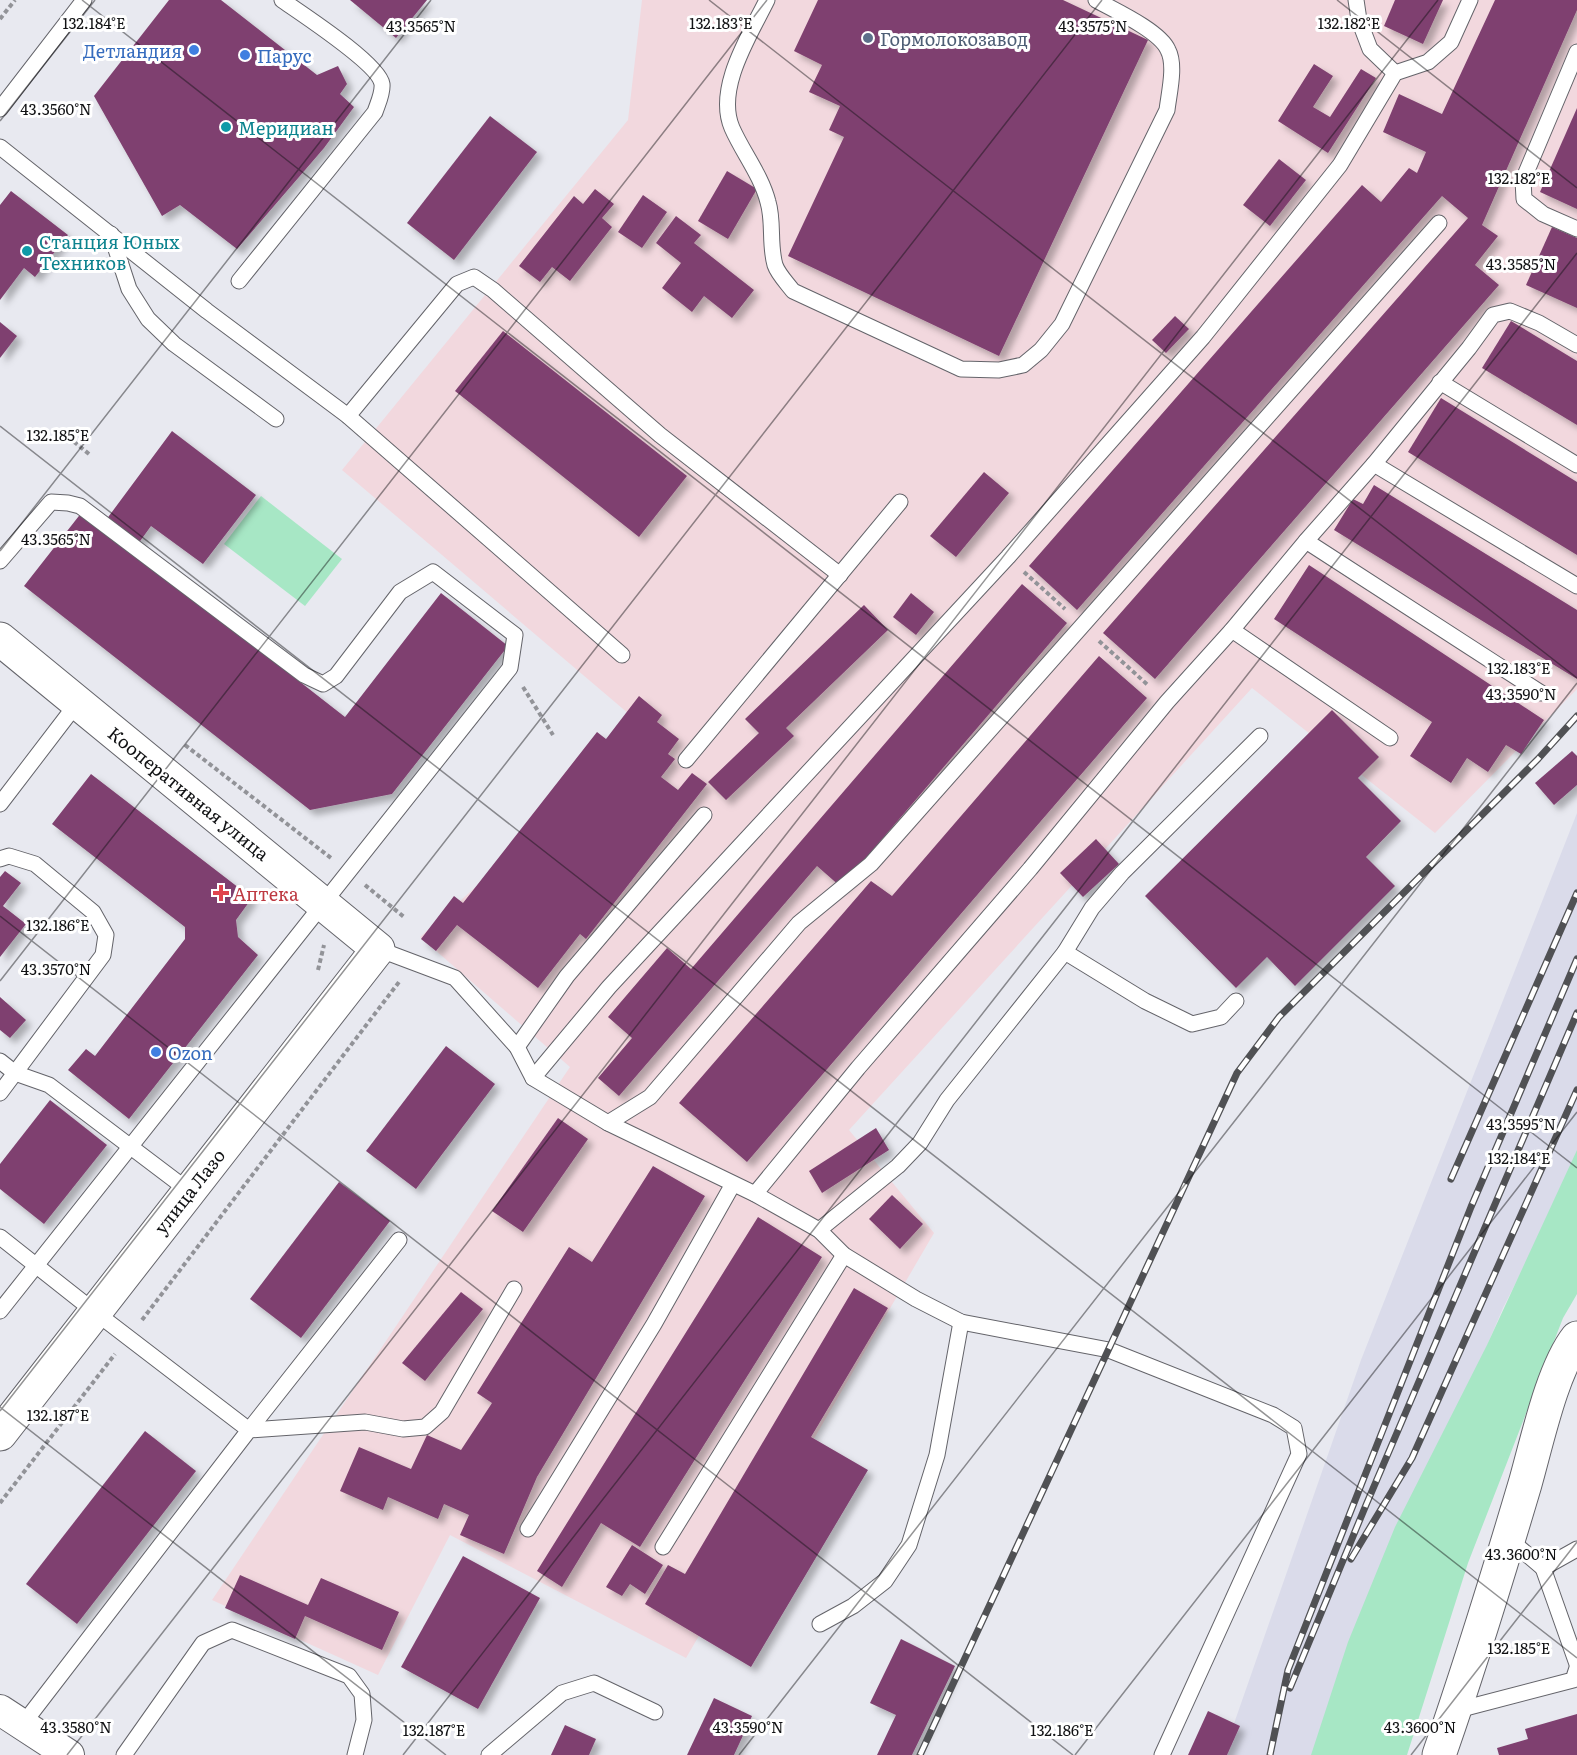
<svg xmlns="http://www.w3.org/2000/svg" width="1577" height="1755" font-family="Literata,serif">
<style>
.built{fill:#dadbea}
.industrial{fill:#f2d8de}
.green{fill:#a7e7c5}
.building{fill:#7f416f;filter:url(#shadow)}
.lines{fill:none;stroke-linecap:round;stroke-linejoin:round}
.service-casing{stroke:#64646a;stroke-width:17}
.minor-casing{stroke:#64646a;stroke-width:32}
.secondary-casing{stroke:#64646a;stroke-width:35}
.path{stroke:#929398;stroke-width:4;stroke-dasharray:4.5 3;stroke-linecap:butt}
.service{stroke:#fff;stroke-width:15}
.minor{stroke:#fff;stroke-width:30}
.secondary{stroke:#fff;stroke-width:33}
.rail-casing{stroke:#505154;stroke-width:7}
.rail{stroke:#fff;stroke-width:4.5;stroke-dasharray:14;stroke-linecap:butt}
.ticks{fill:none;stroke:#111214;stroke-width:1.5;stroke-opacity:0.45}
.service-dot{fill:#5c6f8a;stroke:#fff;stroke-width:2}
.shop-dot{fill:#3f7fe0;stroke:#fff;stroke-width:2}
.culture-dot{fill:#0f9aa8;stroke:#fff;stroke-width:2}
.health-dot{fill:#e0444e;stroke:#fff;stroke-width:2}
.labels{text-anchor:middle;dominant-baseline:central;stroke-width:6;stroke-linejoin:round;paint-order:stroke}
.service-label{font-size:18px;fill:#4e5e75;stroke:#fff;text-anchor:start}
.shop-label{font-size:18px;fill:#366cbe;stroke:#fff;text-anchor:start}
.culture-label{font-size:18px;fill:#0d838f;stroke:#fff;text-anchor:start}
.street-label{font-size:18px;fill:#111214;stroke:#fff}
.health-label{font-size:18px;fill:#be3a42;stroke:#fff;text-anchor:start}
.ticks-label{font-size:15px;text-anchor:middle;fill:#111214;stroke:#fff;stroke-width:6;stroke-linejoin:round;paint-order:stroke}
</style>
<defs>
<filter id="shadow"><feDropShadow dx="5.5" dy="5.5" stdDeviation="3" flood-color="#0004"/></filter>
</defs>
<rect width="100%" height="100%" fill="#e8e9f0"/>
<!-- built -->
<path class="built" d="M 1577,813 L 1577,1162 L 1503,1308 L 1313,1755 L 1223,1755 L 1361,1360 Z"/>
<!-- industrial -->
<path class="industrial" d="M 642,0 L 1577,0 L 1577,689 L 1435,833 L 1252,688 L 849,1130 L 934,1233 L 686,1658 L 450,1535 L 378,1675 L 212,1600 L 570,1067 L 420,937 L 649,731 L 342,470 L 628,120 Z"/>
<!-- green -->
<g class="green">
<path d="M 261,496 L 342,559 L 305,606 L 224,544 Z"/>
<path d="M 1577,1150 L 1577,1294 L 1563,1318 L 1468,1563 L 1407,1755 L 1311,1755 L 1348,1642 L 1395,1527 L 1487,1345 Z"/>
</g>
<!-- building -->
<g class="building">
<path d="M 169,0 L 221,0 L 317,75 L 338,66 L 347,84 L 340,94 L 354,107 L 324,148 L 237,249 L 180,205 L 162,216 L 94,96 Z"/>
<path d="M 350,0 L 427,0 L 396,38 Z"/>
<path d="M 818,0 L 1063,0 L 1148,40 L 999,356 L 788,256 L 844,137 L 829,130 L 840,106 L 809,92 L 822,65 L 794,51 Z"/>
<path d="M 1395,0 L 1443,0 L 1423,44 L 1384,26 Z"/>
<path d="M 1495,0 L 1577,0 L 1577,10 L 1482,225 L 1498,236 L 1475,265 L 1499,285 L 1155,679 L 1103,633 L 1468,218 L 1442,196 L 1077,610 L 1029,566 L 1362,185 L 1381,202 L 1409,168 L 1417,173 L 1426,152 L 1383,132 L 1399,94 L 1442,114 Z"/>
<path d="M 1314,64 L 1333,76 L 1313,107 L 1330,117 L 1361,69 L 1376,78 L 1328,153 L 1278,121 Z"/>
<path d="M 1577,108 L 1577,209 L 1540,192 Z"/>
<path d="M 490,116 L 537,152 L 454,260 L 407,223 Z"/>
<path d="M 1279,159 L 1306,180 L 1270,226 L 1243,205 Z"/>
<path d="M 727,171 L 757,189 L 728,239 L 698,221 Z"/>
<path d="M 595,189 L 614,204 L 602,218 L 612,227 L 570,281 L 552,267 L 540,282 L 519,266 L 574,196 L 583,204 Z"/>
<path d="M 11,191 L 68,235 L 35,277 L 24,268 L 0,300 L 0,205 Z"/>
<path d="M 643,195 L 667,212 L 642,248 L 618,232 Z"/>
<path d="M 676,216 L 701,235 L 694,243 L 754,290 L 732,318 L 704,296 L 692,312 L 662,288 L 681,263 L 656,243 Z"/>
<path d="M 1552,227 L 1577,238 L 1577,308 L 1526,285 Z"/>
<path d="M 1175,316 L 1189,329 L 1166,353 L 1152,340 Z"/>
<path d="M 1511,321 L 1577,361 L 1577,425 L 1482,368 Z"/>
<path d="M 0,322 L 17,336 L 0,358 Z"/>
<path d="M 503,331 L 687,476 L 639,537 L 455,391 Z"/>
<path d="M 1441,398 L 1577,482 L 1577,555 L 1408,452 Z"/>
<path d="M 172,431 L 256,495 L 203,564 L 151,526 L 138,544 L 106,520 Z"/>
<path d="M 984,472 L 1009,493 L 956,557 L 930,536 Z"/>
<path d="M 1374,485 L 1577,610 L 1577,679 L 1334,530 L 1353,499 L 1363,504 Z"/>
<path d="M 82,512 L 345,717 L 441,593 L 508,646 L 392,794 L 310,810 L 24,586 Z"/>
<path d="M 1309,565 L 1544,720 L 1521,754 L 1506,745 L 1488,772 L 1467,758 L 1451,783 L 1410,756 L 1432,722 L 1274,619 Z"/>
<path d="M 1022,584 L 1067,623 L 841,887 L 817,866 L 619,1096 L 598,1078 L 632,1038 L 608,1017 L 667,948 L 691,969 Z"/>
<path d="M 911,593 L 934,612 L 916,635 L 893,617 Z"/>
<path d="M 864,605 L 888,630 L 786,728 L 794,736 L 726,800 L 708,782 L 759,733 L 745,719 Z"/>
<path d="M 1099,656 L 1147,698 L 747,1162 L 679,1103 L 871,881 L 892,896 Z"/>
<path d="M 639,696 L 662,715 L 657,722 L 679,739 L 668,754 L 675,759 L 661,777 L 678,790 L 692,773 L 707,784 L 586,939 L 580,934 L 538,988 L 457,925 L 436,951 L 421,939 L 454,896 L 463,903 L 597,732 L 606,739 Z"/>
<path d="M 1332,710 L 1379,757 L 1358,778 L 1401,821 L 1366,857 L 1395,886 L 1295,986 L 1267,957 L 1236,988 L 1145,896 Z"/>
<path d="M 1572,751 L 1577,756 L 1577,785 L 1554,805 L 1535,783 Z"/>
<path d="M 91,774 L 252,898 L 236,920 L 238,937 L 258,955 L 129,1119 L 68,1070 L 86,1049 L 95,1056 L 185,939 L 185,927 L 52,824 Z"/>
<path d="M 1096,839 L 1119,864 L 1083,897 L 1060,873 Z"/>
<path d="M 5,871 L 21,883 L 3,906 L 26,924 L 0,957 L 0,877 Z"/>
<path d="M 0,997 L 26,1020 L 10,1038 L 0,1030 Z"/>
<path d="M 446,1046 L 495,1084 L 416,1189 L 366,1151 Z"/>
<path d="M 50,1100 L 107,1145 L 44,1224 L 0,1189 L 0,1164 Z"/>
<path d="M 558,1118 L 588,1139 L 523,1232 L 492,1211 Z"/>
<path d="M 876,1128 L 889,1150 L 822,1193 L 809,1171 Z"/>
<path d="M 653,1166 L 705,1196 L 537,1477 L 504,1554 L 460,1535 L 469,1515 L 444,1504 L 438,1519 L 388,1497 L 383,1510 L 340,1491 L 359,1447 L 411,1469 L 427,1435 L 461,1450 L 492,1403 L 477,1393 L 569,1247 L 592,1262 Z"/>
<path d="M 339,1182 L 390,1221 L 301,1338 L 250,1299 Z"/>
<path d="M 892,1195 L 923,1224 L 900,1249 L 869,1219 Z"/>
<path d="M 758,1217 L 822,1257 L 640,1547 L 601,1523 L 562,1587 L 537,1571 Z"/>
<path d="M 854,1288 L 888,1308 L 811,1437 L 868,1470 L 751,1667 L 645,1604 L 668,1565 L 685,1574 Z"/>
<path d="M 461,1292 L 483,1309 L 425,1381 L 402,1363 Z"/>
<path d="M 145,1431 L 196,1471 L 77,1624 L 26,1584 Z"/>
<path d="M 632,1545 L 663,1565 L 645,1594 L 630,1584 L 622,1596 L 606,1587 Z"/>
<path d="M 463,1556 L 540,1598 L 478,1709 L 401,1667 Z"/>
<path d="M 240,1575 L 308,1605 L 321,1578 L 399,1612 L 382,1650 L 305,1616 L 295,1639 L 225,1608 Z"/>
<path d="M 901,1639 L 955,1666 L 912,1755 L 877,1755 L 896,1715 L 870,1703 Z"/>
<path d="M 714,1698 L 752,1716 L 734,1755 L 687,1755 Z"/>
<path d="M 1208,1711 L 1240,1726 L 1227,1755 L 1188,1755 Z"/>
<path d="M 1577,1714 L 1577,1755 L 1499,1755 L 1497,1748 L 1528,1739 L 1525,1729 Z"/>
<path d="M 565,1725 L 596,1739 L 589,1755 L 551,1755 Z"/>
</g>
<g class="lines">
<defs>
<g id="service">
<path d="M 767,0 C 750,35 715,88 732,128 C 743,153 761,175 768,202 C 774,222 769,244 775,265 C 778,274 787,283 793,291 L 961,369 L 999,370 L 1023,365 L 1041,350 L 1062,324 L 1167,110 C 1169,93 1176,65 1168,50 C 1160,31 1114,10 1096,0"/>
<path d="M 1356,0 L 1359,20 L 1370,49 L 1395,73"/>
<path d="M 1577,52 L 1523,180 L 1524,199 L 1543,214 L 1577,229"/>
<path d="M 0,109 L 84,0"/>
<path d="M 0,147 L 207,311 L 348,416 L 622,655"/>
<path d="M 111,234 L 129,289 L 148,319 L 174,344 L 276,419"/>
<path d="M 239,281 L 375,112 C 378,103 383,93 382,84 C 379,64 302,14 282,0"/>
<path d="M 1440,382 L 1577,465"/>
<path d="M 348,416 L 457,284 L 474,277 L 493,290 L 660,435 L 840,575"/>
<path d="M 1374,464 L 1577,586"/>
<path d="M 1306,541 L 1541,693"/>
<path d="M 0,561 L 51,502 L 68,503 L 80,506 L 304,675 L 323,684 L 336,676 L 400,592 L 433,572 L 515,635 L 510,668 L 0,1311"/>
<path d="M 1232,630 L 1390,738"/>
<path d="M 686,760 L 900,502"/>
<path d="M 0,804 L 78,702"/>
<path d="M 0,859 L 9,856 L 35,864 L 93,912 L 106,935 L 103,955 L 0,1093"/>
<path d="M 378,949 L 455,978 L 517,1047 L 533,1078 L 608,1123 L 755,1194 L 819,1230 L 844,1255 L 916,1299 L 961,1322 L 1109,1350 L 1273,1415 L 1294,1428 L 1299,1454 L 1162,1755"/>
<path d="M 1065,952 L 1092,908 L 1122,873 L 1260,736"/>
<path d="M 517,1047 L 567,976 L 704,815"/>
<path d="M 0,1061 L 15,1073 L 49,1085 L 189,1191"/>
<path d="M 533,1078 L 609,987 L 1008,557 L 1203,337 L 1340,165 L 1395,73 L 1428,62 L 1451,42 L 1470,0"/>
<path d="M 608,1123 L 650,1097 L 799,923 L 871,864 L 1439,223"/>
<path d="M 755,1194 L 858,1068 L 1030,869 L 1167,702 L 1232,630 L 1306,541 L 1374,464 L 1469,348 L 1493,315 L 1510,311 L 1539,323 L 1577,345"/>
<path d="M 819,1230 L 898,1166 L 920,1143 L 947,1100 L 1065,952 L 1145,1001 L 1192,1024 L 1221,1017 L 1236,1001"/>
<path d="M 0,1237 L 95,1312 L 249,1430 L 399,1240"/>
<path d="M 528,1529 L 654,1324 L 733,1184"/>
<path d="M 1509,1539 L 1543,1568 L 1577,1549"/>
<path d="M 663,1547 L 844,1255"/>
<path d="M 1543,1568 L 1577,1664"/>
<path d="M 820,1624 L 853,1606 L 885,1581 L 909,1545 L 937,1455 L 961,1322"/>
<path d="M 1454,1711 L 1573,1680 L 1577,1668"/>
<path d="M 23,1724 L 249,1430 L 365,1422 L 403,1429 L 425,1427 L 442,1412 L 514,1289"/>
<path d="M 124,1755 L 203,1643 L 232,1630 L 349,1676 L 362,1694 L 364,1720 L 355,1755"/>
<path d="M 489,1755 L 562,1693 L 594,1683 L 655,1712"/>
</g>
<path id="minor" d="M 0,1710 L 69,1755"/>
<g id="secondary">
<path d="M 0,639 L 378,949 L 0,1434"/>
<path d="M 1439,1755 C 1470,1666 1498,1575 1525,1484 C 1537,1442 1552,1370 1577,1338"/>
</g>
</defs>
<!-- service casing -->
<use href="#service" class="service-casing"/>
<!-- minor casing -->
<use href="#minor" class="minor-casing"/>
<!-- secondary casing -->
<use href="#secondary" class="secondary-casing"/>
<!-- path -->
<g class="path">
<path d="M 0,19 L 15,0"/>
<path d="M 68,437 L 89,454"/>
<path d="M 1024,572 L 1065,609"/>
<path d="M 1099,641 L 1149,686"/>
<path d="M 523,687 L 553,735"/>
<path d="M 185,745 L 331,858"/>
<path d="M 365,885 L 404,917"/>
<path d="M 318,970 L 324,945"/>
<path d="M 142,1320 L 399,982"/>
<path d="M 0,1503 L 115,1354"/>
</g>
<!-- service -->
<use href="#service" class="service"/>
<!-- minor -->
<use href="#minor" class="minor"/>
<!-- secondary -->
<use href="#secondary" class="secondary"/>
<defs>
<g id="rail">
<path d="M 1451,1179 L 1577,893"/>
<path d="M 1351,1559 L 1412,1458 L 1577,1090"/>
<path d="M 1290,1688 L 1366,1505 L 1577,1013"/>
<path d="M 920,1755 L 1237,1073 L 1279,1017 L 1538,759 L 1577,716"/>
<path d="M 1270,1755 L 1288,1670 L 1471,1207 L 1577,959"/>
</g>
</defs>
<!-- rail casing -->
<use href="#rail" class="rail-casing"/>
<!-- rail -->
<use href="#rail" class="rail"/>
</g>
<!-- ticks -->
<path class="ticks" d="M 82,0 L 1577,1168M 709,0 L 1577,678M 1337,0 L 1577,188M 0,121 L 95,0M 0,426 L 1577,1658M 0,551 L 431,0M 0,916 L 1073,1755M 0,981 L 767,0M 0,1407 L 446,1755M 0,1411 L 1102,0M 67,1755 L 1438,0M 403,1755 L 1577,253M 739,1755 L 1577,683M 1075,1755 L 1577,1112M 1411,1755 L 1577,1542"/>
<!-- markers -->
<circle class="service-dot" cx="868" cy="38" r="6"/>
<g class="shop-dot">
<circle cx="194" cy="50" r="6"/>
<circle cx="245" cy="55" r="6"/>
<circle cx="156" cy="1052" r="6"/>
</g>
<g class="culture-dot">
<circle cx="226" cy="127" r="6"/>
<circle cx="27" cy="251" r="6"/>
</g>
<path class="health-dot" d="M218 884h6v6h6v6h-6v6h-6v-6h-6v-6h6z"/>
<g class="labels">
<!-- service labels -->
<g class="service-label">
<text x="880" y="38">Гормолокозавод</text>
</g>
<!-- shop labels -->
<g class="shop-label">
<text x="182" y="50" text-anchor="end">Детландия</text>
<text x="257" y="55">Парус</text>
<text x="168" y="1052">Ozon</text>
</g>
<!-- culture labels -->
<g class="culture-label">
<text x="238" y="127">Меридиан</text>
<text x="39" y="241">Станция Юных<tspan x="39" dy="21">Техников</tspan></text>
</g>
<!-- street labels -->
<g class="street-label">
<text transform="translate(189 793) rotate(39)">Кооперативная улица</text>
<text transform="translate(189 1191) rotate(-52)">улица Лазо</text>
</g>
<!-- health labels -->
<g class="health-label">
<text x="233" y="893">Аптека</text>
</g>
</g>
<g class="ticks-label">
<text x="94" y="29">132.184°E</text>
<text x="721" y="29">132.183°E</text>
<text x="1349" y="29">132.182°E</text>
<text x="421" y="32">43.3565°N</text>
<text x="1093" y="32">43.3575°N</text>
<text x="56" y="115">43.3560°N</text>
<text x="1519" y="184">132.182°E</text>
<text x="1521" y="270">43.3585°N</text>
<text x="58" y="441">132.185°E</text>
<text x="56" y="545">43.3565°N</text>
<text x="1519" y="674">132.183°E</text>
<text x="1521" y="700">43.3590°N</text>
<text x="58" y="931">132.186°E</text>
<text x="56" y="975">43.3570°N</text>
<text x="1521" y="1130">43.3595°N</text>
<text x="1519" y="1164">132.184°E</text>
<text x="58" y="1421">132.187°E</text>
<text x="1521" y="1560">43.3600°N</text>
<text x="1519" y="1654">132.185°E</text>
<text x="76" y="1733">43.3580°N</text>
<text x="748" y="1733">43.3590°N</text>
<text x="1420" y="1733">43.3600°N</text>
<text x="434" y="1736">132.187°E</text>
<text x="1062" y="1736">132.186°E</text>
</g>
</svg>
